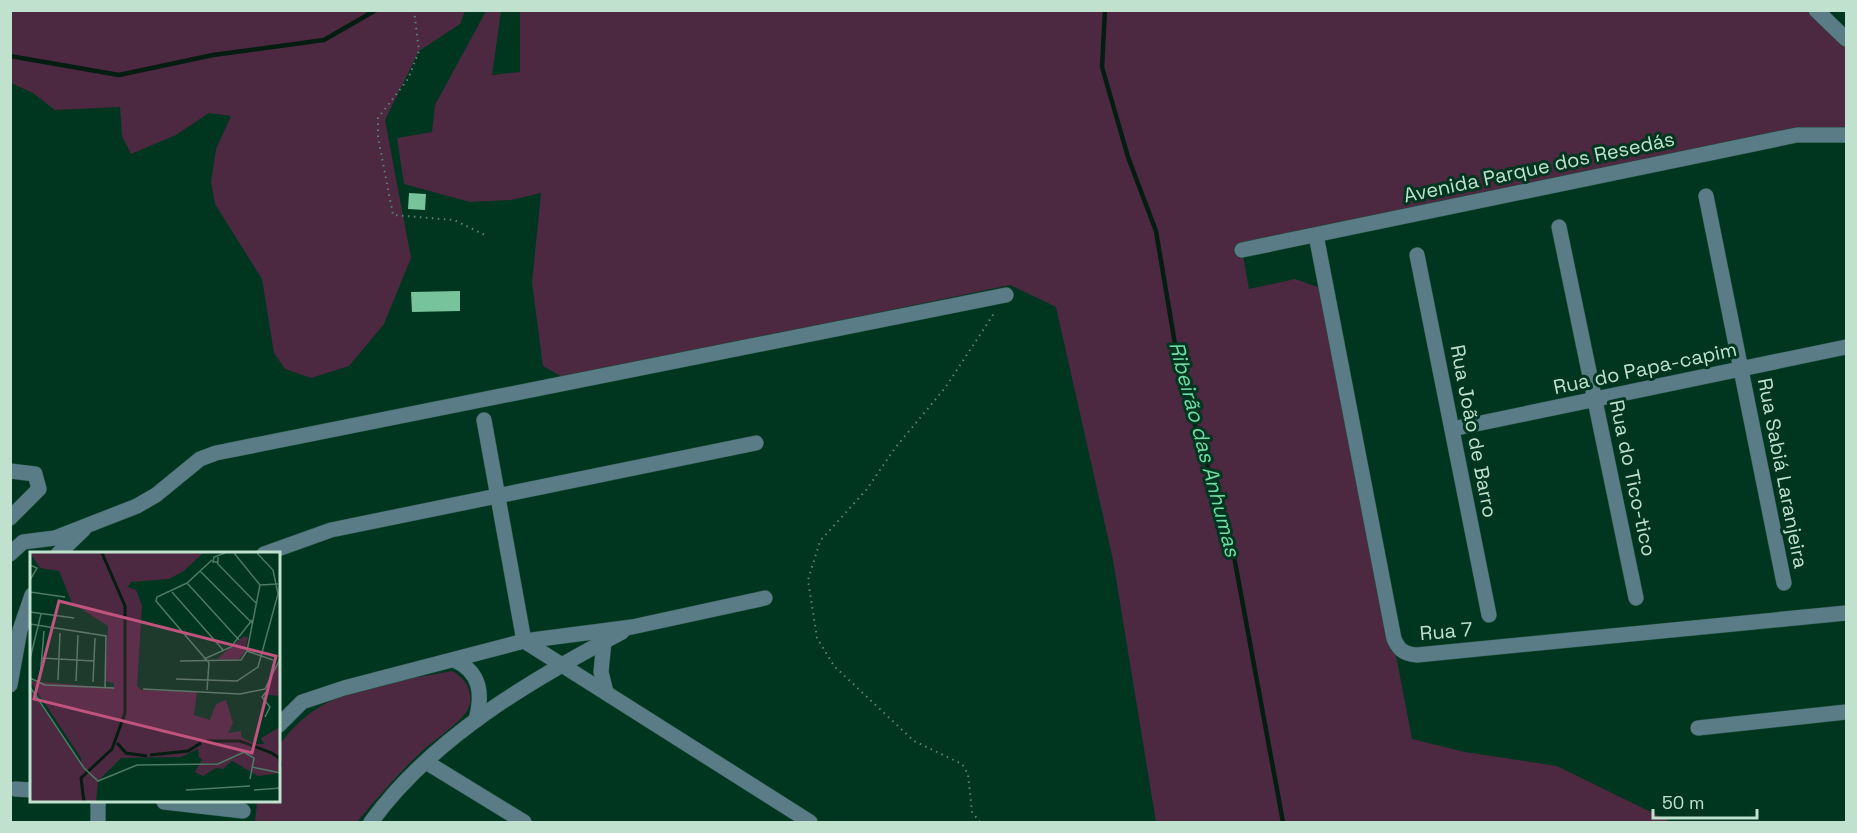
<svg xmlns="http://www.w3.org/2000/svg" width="1857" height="833" font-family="'Space Grotesk',sans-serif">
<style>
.green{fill:#4c2941}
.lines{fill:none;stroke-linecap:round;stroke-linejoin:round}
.stream{stroke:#051d11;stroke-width:4.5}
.building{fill:#77c39b}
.minor-casing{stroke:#1f513b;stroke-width:16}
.path{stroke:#5b8672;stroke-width:2;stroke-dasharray:1.5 4.5;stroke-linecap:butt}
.minor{stroke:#597c87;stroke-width:15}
.labels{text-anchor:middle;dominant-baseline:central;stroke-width:6;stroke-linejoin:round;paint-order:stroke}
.street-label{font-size:20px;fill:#c0e1ce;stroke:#00351f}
.water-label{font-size:21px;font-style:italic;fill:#72dca6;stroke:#00351f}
.inset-river{fill:none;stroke:#051d11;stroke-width:3}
.inset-road{fill:none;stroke:#4d7a65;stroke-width:1.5}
.view{fill:#c1547e;fill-opacity:0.15;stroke:#c1547e;stroke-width:3}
.inset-edge{fill:none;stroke:#c0e1ce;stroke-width:3}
</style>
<rect width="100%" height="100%" fill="#00351f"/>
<!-- green -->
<g class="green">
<path d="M 520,10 L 1811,10 L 1846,42 L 1846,130 L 1242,250 L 1249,289 L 1295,279 L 1326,290 L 1412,739 L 1465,752 L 1557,766 L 1671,822 L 1156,822 L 1113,560 L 1056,307 L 1010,285 L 564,378 L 543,366 L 532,283 L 541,193 L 511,200 L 470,202 L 404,184 L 397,138 L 432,132 L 435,105 L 486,11 L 501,11 L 492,75 L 520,72 Z"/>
<path d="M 10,11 L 465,11 L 460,24 L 419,51 L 385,120 L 411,258 L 384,324 L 349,366 L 311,378 L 285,369 L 274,353 L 262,279 L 215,204 L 211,182 L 216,149 L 231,116 L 209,113 L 176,135 L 131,154 L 122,136 L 120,107 L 55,110 L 33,93 L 11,83 Z"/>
<path d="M 452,671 C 466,678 475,694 468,709 C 462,722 431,742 420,753 C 397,775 377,798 357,822 L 255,822 L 257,802 L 279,802 L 279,746 C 321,685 386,684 452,671 Z"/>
</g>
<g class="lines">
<!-- stream -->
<g class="stream">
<path d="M 1105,10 L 1102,67 L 1128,157 L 1156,231 L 1180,374 L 1233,551 L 1283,822"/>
<path d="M 10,56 L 119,75 L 213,55 L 324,40 L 376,10"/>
</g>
</g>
<!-- building -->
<g class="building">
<path d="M 409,193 L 426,194 L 425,210 L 408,209 Z"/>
<path d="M 460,291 L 460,311 L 412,312 L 411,292 Z"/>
</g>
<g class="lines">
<defs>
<g id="minor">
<path d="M 1816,10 L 1846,39"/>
<path d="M 1706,196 L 1784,583"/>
<path d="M 1559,227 L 1636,598"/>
<path d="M 1316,235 L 1394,639 C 1399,650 1404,654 1417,655 L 1846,613"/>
<path d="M 1242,250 L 1797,135 L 1846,135"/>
<path d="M 1417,255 L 1489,615"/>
<path d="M 484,420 L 524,641 L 810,822"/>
<path d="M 1452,429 L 1846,347"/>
<path d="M 10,471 L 35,474 L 39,489 L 10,518"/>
<path d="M 10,554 L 23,542 L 55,538 L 137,506 L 156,495 L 200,459 L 216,453 L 1006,295"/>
<path d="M 58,554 L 84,529"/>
<path d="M 264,554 L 331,530 L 756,443"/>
<path d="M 604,641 L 601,672 L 606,692"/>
<path d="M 454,660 C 481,672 483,694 476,720"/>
<path d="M 10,685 L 20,630 L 32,595"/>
<path d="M 279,725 L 302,702 L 344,688 L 524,641 L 632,627 L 765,598"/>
<path d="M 1698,728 L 1846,712"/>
<path d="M 426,762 L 524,822"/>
<path d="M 15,789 L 32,790"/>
<path d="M 164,802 L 243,811"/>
<path d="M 98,822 L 98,802"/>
<path d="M 371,822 C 433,737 531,680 622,632"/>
</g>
</defs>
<!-- minor casing -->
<use href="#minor" class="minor-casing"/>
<!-- path -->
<g class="path">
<path d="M 414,10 L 419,51 L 408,79 L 378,118 L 378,137 L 393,215 L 454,220 L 485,235"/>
<path d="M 980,822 L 972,812 L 968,774 L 962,764 L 914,741 L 834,666 L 817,638 L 808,580 L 820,541 L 867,489 L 895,448 L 945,388 L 995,312"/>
</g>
<!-- minor -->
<use href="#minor" class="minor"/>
</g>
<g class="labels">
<!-- street labels -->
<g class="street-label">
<text transform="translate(1539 167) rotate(-12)">Avenida Parque dos Resedás</text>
<text transform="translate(1645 368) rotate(-12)">Rua do Papa-capim</text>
<text transform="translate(1474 431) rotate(79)">Rua João de Barro</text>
<text transform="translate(1783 473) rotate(79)">Rua Sabiá Laranjeira</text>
<text transform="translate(1633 478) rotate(78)">Rua do Tico-tico</text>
<text transform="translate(1446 631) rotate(-5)">Rua 7</text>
</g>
<!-- water labels -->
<g class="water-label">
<text transform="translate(1205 449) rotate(75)">Ribeirão das Anhumas</text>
</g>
</g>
<!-- overview -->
<g transform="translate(30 552)">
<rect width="250" height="250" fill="#00351f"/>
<path d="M 0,1 L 173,1 L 154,19 L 139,27 L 101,30 L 98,35 L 106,38 L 112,54 L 107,134 L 112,138 L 167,140 L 164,163 L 180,168 L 186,152 L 196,148 L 203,171 L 198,181 L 211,179 L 211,185 L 224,192 L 234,192 L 231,186 L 250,175 L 250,221 L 228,224 L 202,209 L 193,217 L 186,216 L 173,224 L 165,220 L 172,207 L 169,206 L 168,197 L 151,205 L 91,206 L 68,229 L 66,250 L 0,250 L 0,137 L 51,212 L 51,206 L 0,129 L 84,136 L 84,131 L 75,129 L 78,74 L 42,51 L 29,19 L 10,16 ZM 214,84 L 218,85 L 215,100 L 208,108 L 187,107 ZM 250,105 L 250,144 L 238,143 L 238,135 Z" fill="#4c2941"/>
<path class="inset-river" d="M 176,189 L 210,189 L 242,201 L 249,206 L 251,214M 87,191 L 96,201 L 117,204M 120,203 L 158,199 L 171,191M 54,250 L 51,226 L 82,197 L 95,161 L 95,54 L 72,1"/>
<path class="inset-road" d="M 204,1 L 230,33 L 248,32M 188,5 L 188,10 L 183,10 L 184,5 L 195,1M 187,11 L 227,52M 0,13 L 7,16 L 0,28M 170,19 L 223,72M 157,31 L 209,88M 0,40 L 35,45M 142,40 L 194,99M 0,60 L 44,66M 0,72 L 76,84 L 75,135M 217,99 L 243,108M 11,106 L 64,109M 0,107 L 11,62M 174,107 L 201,95 L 222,68M 150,109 L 211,108 L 217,99 L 230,33M 0,126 L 15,133 L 84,136M 10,126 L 14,79M 146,127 L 207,129 L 228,115 L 248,42 L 243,18 L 227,1M 28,128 L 30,81M 46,129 L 48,83M 63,130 L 65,86M 0,135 L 54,216 L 68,229 L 107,213 L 188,212 L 214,200 L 224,206 L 220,227M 113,137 L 210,142 L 235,137 L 251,105M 177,138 L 179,111 L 126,49 L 127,45 L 157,31 L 182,8M 235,165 L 240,155 L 232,145 L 236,140M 222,215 L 251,221M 156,238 L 220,234M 224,238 L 251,236"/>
<path class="view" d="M 29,49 L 246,104 L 222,201 L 4,147 Z"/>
<rect width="250" height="250" class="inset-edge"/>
</g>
<!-- border -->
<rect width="1857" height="833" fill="none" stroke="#c0e1ce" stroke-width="24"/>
<!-- scale -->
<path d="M1653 809v9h104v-9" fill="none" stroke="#c0e1ce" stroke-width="3"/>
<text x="1662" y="809" font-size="18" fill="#c0e1ce" stroke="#00351f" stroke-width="4.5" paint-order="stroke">50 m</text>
</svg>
